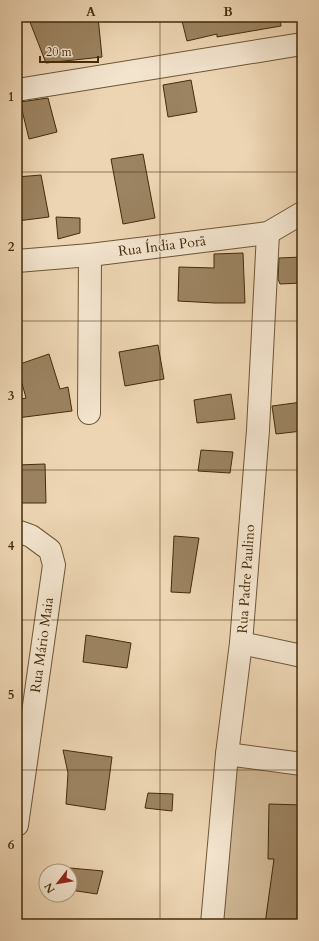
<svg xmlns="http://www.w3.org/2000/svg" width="319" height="941" font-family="Cardo,serif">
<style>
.green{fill:#d0b896;stroke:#8a7250}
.building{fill:#9c8361;stroke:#442b09}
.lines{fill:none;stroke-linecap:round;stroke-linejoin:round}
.minor-casing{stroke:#6e5634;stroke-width:24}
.minor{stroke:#f3e4ce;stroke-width:22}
.grid{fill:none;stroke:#442b09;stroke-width:1;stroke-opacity:0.55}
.labels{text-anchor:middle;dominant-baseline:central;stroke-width:3;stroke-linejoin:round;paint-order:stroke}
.street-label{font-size:14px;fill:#442b09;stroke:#f3e4ce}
.neatline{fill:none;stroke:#442b09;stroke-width:1.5}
.grid-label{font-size:13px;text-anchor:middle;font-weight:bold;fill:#442b09}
</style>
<rect width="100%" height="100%" fill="#edd5b3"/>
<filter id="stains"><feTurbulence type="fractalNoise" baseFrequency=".005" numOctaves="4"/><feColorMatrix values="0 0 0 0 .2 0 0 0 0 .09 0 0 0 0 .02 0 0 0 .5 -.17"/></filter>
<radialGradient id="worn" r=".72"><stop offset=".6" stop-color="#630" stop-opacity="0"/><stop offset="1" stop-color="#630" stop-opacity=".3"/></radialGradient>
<!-- green -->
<path class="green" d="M 227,754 L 302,764 L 302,924 L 204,924 Z"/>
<!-- building -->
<g class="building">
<path d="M 28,17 L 98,17 L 102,57 L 46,63 Z"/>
<path d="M 181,17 L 280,17 L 281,26 L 217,37 L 217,34 L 187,41 Z"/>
<path d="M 191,80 L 197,112 L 168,117 L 163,85 Z"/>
<path d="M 48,98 L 57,132 L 29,139 L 20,102 Z"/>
<path d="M 143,154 L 155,218 L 123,224 L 111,159 Z"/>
<path d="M 41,175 L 49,217 L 17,221 L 17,177 Z"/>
<path d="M 56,217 L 80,218 L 80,233 L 58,239 Z"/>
<path d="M 243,253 L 245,303 L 215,303 L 178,301 L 179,267 L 214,268 L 214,254 Z"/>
<path d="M 302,257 L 302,283 L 280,284 L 278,279 L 279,258 Z"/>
<path d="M 158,345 L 164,379 L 125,386 L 119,352 Z"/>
<path d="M 49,354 L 60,389 L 68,387 L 72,411 L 17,418 L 17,400 L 26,398 L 17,365 Z"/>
<path d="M 231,394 L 235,419 L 197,423 L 194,400 Z"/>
<path d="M 302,402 L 302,431 L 276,434 L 272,406 Z"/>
<path d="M 201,450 L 233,452 L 230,473 L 198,471 Z"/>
<path d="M 45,464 L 46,503 L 17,503 L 17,465 Z"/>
<path d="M 174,536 L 199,538 L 190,593 L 171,592 Z"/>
<path d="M 86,635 L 131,643 L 127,668 L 83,662 Z"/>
<path d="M 63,750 L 112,757 L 105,810 L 66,804 L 68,773 Z"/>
<path d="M 148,793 L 173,794 L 172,811 L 145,808 Z"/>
<path d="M 269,804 L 302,805 L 302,924 L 265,924 L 274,859 L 268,859 Z"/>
<path d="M 70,868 L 103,871 L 97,894 L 70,890 Z"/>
</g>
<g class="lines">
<defs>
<g id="minor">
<path d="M 17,90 L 302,44"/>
<path d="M 17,261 L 90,255 L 268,233 L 302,213"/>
<path d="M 89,413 L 90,255"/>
<path d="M 17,531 L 31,536 L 50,550 L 54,565 L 17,825"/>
<path d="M 241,643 L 302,656"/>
<path d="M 227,754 L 302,764"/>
<path d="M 212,924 L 227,754 L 241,643 L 258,430 L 268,233"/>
</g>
</defs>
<!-- minor casing -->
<use href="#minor" class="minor-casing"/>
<!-- minor -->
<use href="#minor" class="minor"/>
</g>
<!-- grid -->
<path class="grid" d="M 160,17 L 160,924M 17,172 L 302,172M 17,321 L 302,321M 17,470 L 302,470M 17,620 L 302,620M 17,770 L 302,770"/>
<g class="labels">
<!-- street labels -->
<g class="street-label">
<text transform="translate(162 246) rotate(-7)">Rua Índia Porã</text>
<text transform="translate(246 579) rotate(-86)">Rua Padre Paulino</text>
<text transform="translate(42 645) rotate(-82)">Rua Mário Maia</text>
</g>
</g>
<!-- margin -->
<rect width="319" height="941" fill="none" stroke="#edd5b3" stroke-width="44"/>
<!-- north arrow -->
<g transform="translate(58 883) rotate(239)"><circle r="19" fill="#f3e4ce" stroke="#ad9a7f"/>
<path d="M0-3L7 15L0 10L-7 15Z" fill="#8f2418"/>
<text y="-6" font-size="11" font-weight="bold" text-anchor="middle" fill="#442b09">N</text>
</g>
<!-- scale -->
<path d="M40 56v6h58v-6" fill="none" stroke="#442b09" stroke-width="2"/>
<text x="46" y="56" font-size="12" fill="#442b09" stroke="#f3e4ce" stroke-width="3" paint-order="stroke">20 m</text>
<rect x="22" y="22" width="275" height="897" class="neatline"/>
<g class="grid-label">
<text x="91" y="16">A</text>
<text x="228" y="16">B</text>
<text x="11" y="101">1</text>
<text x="11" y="251">2</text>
<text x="11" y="400">3</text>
<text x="11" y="550">4</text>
<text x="11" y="699">5</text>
<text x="11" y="849">6</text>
</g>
<rect width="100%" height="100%" filter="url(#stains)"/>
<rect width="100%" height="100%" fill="url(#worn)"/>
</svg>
